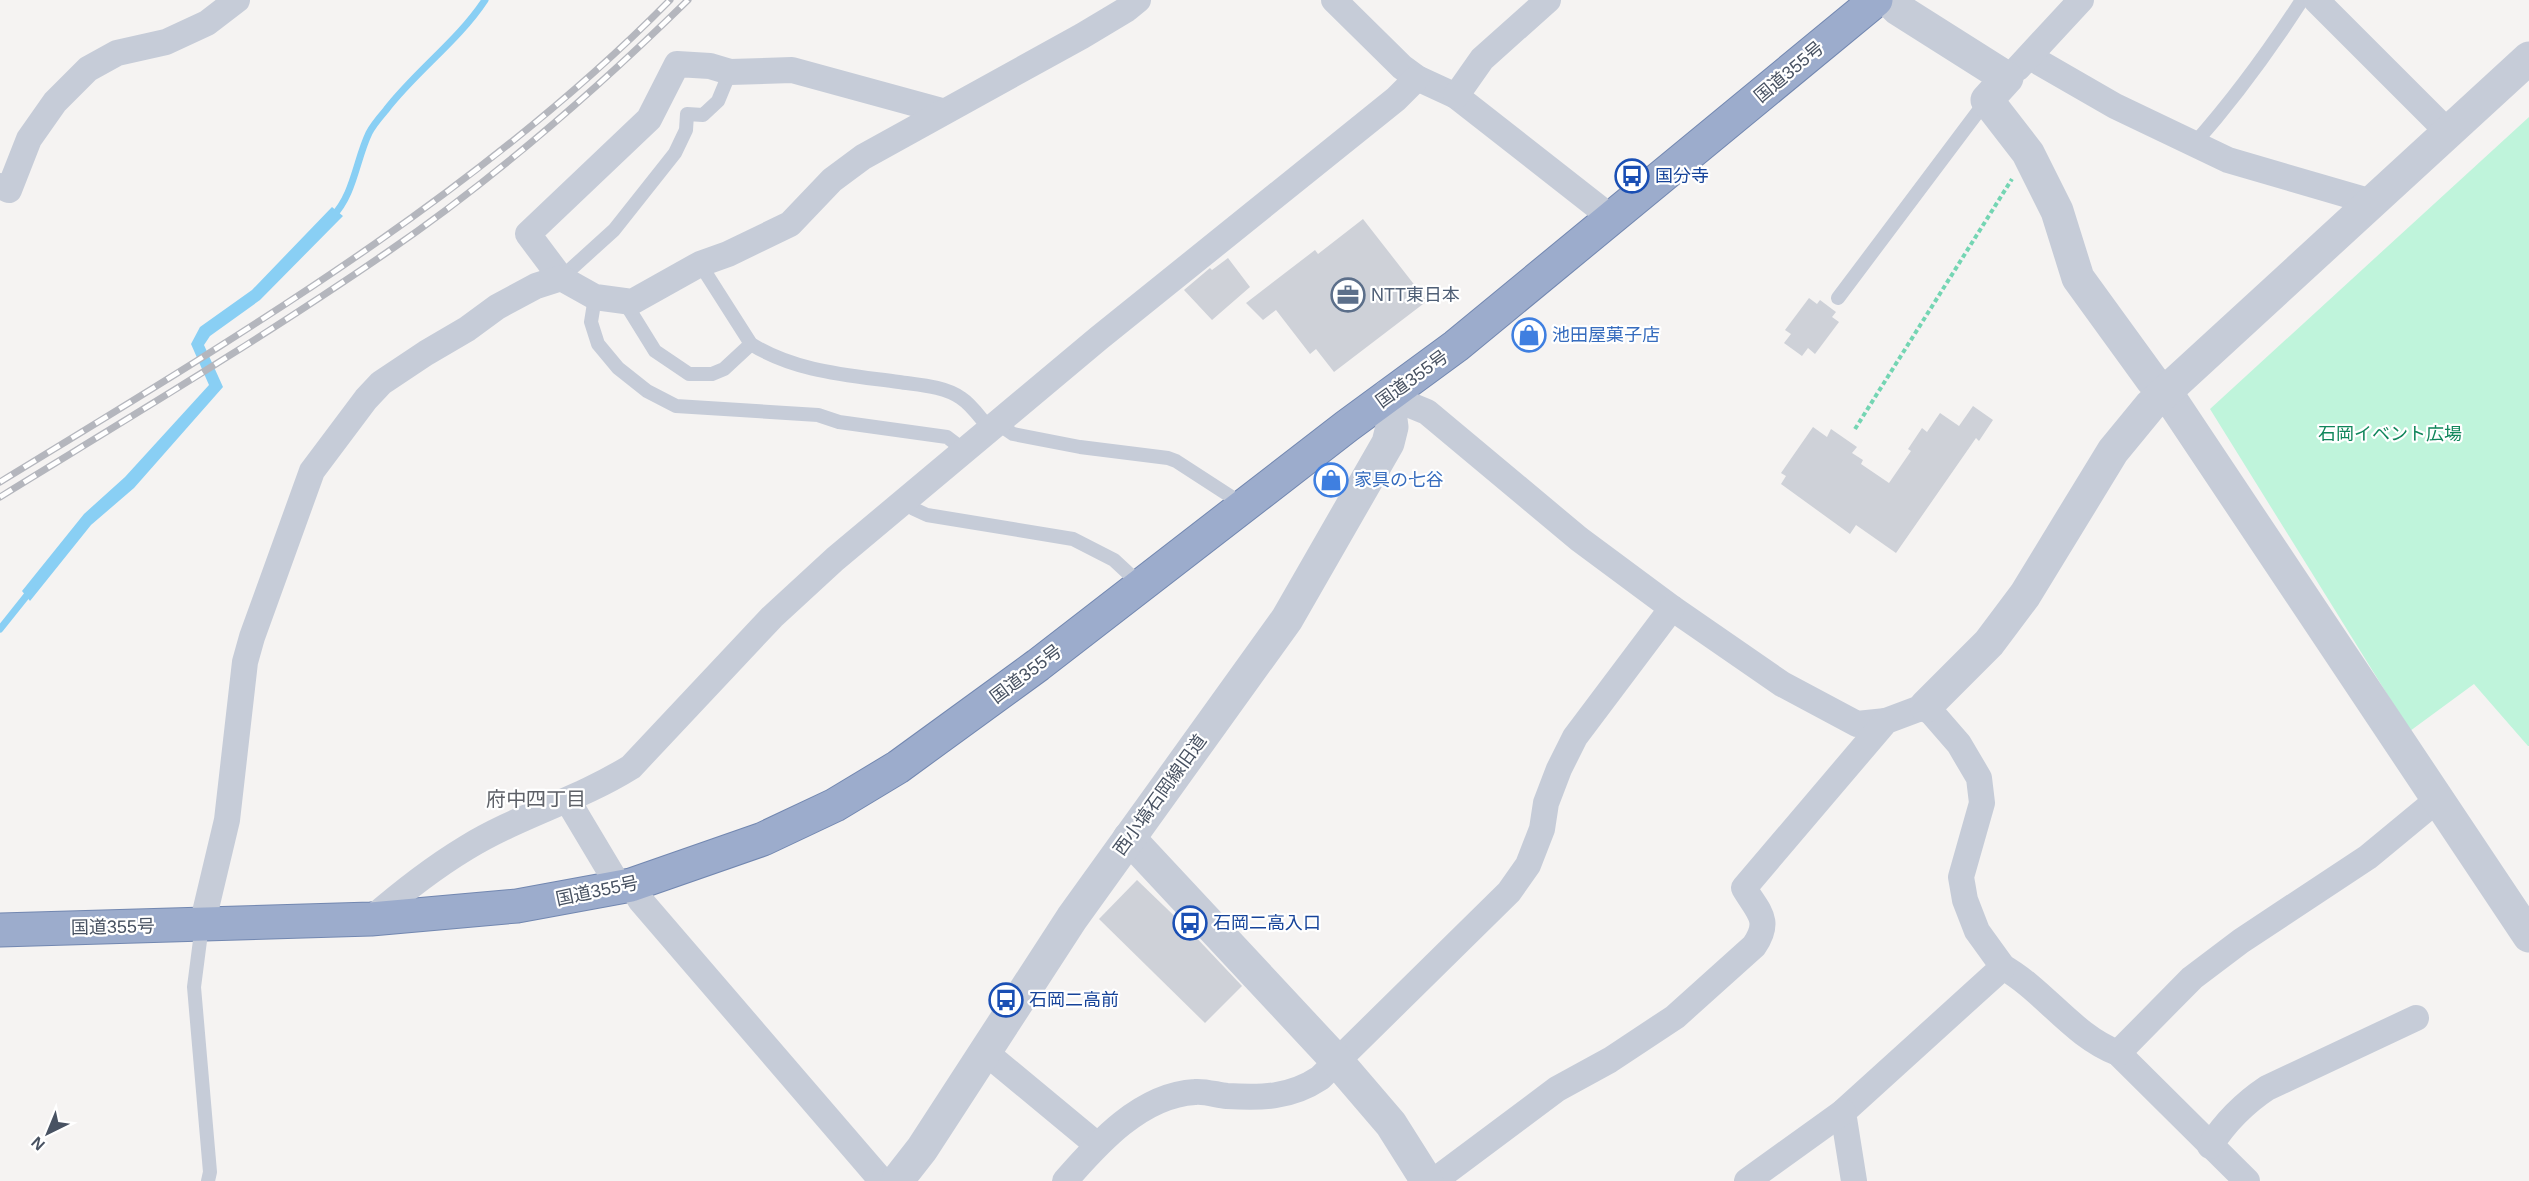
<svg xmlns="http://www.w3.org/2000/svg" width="2529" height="1181" font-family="Helvetica,'Noto Sans JP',sans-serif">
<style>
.green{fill:#bff4db}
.water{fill:#89cff4}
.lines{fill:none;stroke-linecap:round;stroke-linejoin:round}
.stream{stroke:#89cff4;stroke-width:7}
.building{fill:#ced1d8}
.trunk-casing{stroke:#7287b0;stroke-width:35}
.path{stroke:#74d5b3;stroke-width:4;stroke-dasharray:4.5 3;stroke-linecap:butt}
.service{stroke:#c6ccd8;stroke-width:14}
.minor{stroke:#c6ccd8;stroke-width:26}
.tertiary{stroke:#c6ccd8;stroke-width:33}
.trunk{stroke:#9caccc;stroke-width:33}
.rail-casing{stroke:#b4b6bd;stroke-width:7}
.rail{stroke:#fff;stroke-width:4.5;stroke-dasharray:14;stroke-linecap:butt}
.labels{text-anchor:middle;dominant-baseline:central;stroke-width:4.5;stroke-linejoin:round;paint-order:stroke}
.street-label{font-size:18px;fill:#485262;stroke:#fff}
.transit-label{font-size:18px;fill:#164399;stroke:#fff;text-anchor:start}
.service-label{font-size:18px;fill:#4e5e75;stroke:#fff;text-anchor:start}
.shop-label{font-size:18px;fill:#366cbe;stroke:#fff;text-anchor:start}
.park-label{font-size:18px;fill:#10865b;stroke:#fff}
.neighbourhood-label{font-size:20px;fill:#5e6168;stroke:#fff}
</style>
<rect width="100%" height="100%" fill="#f5f3f2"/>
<!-- green -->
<path class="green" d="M 2529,117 L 2529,746 L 2528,746 L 2474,684 L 2410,731 L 2210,409 Z"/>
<!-- water -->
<path class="water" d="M 332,207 L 343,216 L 260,300 L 210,336 L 204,345 L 223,387 L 134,488 L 91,525 L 30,601 L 22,591 L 84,514 L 125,477 L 209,385 L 191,344 L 200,327 L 252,290 Z"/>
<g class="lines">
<!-- stream -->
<g class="stream">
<path d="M 332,217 C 354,195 356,160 369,133 C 373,125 380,117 386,110 C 416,71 458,41 485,0"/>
<path d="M 0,629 L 32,589"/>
</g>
</g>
<!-- building -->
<g class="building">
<path d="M 1363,219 L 1427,301 L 1334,372 L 1316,349 L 1310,354 L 1276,310 L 1263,320 L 1246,303 L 1315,250 L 1318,254 Z"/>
<path d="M 1228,258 L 1250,287 L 1212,320 L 1184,290 L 1210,268 L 1212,270 Z"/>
<path d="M 1809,298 L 1817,304 L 1820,300 L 1836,312 L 1832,317 L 1839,322 L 1815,354 L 1808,348 L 1802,356 L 1784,343 L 1791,334 L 1785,330 Z"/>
<path d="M 1973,406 L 1993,420 L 1979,441 L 1976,438 L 1896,553 L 1856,525 L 1850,534 L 1781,484 L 1786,476 L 1781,473 L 1813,427 L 1827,437 L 1831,429 L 1857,447 L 1852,453 L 1863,460 L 1861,464 L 1889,483 L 1911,451 L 1908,449 L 1922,428 L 1927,432 L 1940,413 L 1959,426 Z"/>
<path d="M 1137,880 L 1191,932 L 1242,986 L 1205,1023 L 1099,919 Z"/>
</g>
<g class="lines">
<defs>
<path id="trunk" d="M 0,930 L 371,919 L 517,906 L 631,885 L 763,839 L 835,805 L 898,767 L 1038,665 L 1347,426 L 1456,346 L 1876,0"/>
</defs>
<!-- trunk casing -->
<use href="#trunk" class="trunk-casing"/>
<!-- path -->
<path class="path" d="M 1855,429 L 2012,179"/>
<!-- service -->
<g class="service">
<path d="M 2194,144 C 2234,99 2269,51 2302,0"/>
<path d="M 700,264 L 751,344 C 796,372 848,375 899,382 C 919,385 944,386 961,398 C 972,405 981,419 990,429"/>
<path d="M 561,278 L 614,230 L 675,153 L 686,130 L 687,114 L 703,115 L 718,101 L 730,72"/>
<path d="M 595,297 L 591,322 L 598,344 L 618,368 L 647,391 L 676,406 L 818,415 L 839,422 L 947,437 L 964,450"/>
<path d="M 1838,298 L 1986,101"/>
<path d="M 624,301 L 655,351 L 689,374 L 712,374 L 724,369 L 751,344"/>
<path d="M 997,423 L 1013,434 L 1080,447 L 1168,458 L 1176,461 L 1230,496"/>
<path d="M 905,500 L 914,509 L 927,515 L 1073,539 L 1114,560 L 1142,586"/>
<path d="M 202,925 L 194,987 L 210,1172 L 208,1181"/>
</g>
<!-- minor -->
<g class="minor">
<path d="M 1334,0 L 1402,67 L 1417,78 L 1456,96 L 1613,219"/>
<path d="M 2316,0 L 2448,132"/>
<path d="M 2030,57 L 2115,106 L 2228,160 L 2372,202"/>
<path d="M 2018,68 L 2081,0"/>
<path d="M 1456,96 L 1482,59 L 1548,0"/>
<path d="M 0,186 L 9,190 L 29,139 L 55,102 L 88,69 L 117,53 L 166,42 L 207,23 L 237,0"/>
<path d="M 561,278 L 528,234 L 649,119 L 677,64 L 710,66 L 730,72 L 792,70 L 942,111"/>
<path d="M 1388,396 L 1427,412 L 1579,539 L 1672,608 L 1782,684 L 1857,724 L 1886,721"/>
<path d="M 568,801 L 620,888"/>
<path d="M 631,885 L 641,901 L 882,1181"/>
<path d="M 371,919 C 401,893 433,868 466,848 C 518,816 578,800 631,767 L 772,617 L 835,559 L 1099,338 L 1396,99 L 1417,78"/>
<path d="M 202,925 L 227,820 L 245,662 L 252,637 L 312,471 L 366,399 L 381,383 L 426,353 L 467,329 L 497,307 L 536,286 L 561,278 L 595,297 L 632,302 L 700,264 L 728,254 L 790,224 L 832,180 L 863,157 L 1082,36 L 1127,9 L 1138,0"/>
<path d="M 2003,967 C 2045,991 2073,1036 2118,1053 L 2247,1181"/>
<path d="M 985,1052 L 1096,1144"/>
<path d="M 2118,1053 L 2192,978 L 2241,941 L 2368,857 L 2437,800"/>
<path d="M 2210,1146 C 2226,1121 2243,1104 2267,1088 L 2416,1018"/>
<path d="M 1065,1181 C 1098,1143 1141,1095 1195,1092 C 1205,1091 1217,1095 1227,1096 C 1261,1098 1290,1098 1320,1078 L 1509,892 L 1528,865 L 1542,829 L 1546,803 L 1559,769 L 1575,737 L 1672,608"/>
<path d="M 1434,1181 L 1557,1089 L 1610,1060 L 1675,1017 L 1754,946 C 1772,920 1758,912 1744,888 L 1886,721 L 1926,706 L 1959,744 L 1979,778 L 1982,803 L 1961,877 L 1965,900 L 1977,931 L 2003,967 L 1843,1112 L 1854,1181"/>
<path d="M 1747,1181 L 1843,1112"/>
</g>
<!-- tertiary -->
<g class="tertiary">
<path d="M 1889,0 L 1898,9 L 2007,78 L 1987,100 L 2028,153 L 2057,211 L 2078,278 L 2152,380 L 2166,392 L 2529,936"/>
<path d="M 1926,706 L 1989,643 L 2025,595 L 2113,451 L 2150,406 L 2529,58"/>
<path d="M 1129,838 L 1337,1061 L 1391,1124 L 1427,1181"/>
<path d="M 897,1181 L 922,1149 L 1072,918 L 1287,619 L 1388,443 L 1392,427 L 1388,396"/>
</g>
<!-- trunk -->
<use href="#trunk" class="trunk"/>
<defs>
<g id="rail">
<path d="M 0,482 C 233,339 477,196 670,0"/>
<path d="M 0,497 C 130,417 261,339 386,253 C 494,179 595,91 688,0"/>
</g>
</defs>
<!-- rail casing -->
<use href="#rail" class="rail-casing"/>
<!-- rail -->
<use href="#rail" class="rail"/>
</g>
<!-- icons -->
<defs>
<symbol id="bus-ring" viewBox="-11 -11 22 22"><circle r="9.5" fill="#fff" stroke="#1a4fb4" stroke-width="1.5"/><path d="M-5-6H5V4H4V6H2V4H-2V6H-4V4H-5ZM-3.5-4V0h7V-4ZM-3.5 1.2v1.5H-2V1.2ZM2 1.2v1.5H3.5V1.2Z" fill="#1a4fb4"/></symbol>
<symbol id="office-ring" viewBox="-11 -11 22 22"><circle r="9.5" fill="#fff" stroke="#5c6f8a" stroke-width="1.5"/><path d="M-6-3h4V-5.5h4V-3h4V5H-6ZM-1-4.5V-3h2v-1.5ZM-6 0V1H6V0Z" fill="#5c6f8a"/></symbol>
<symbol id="shop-ring" viewBox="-11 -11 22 22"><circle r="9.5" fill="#fff" stroke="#3f7fe0" stroke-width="1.5"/><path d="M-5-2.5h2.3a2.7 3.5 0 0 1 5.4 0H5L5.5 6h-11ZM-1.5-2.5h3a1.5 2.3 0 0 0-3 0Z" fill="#3f7fe0"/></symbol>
</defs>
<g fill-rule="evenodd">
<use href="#bus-ring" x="1613" y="157" width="38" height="38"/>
<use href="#office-ring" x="1329" y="276" width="38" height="38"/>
<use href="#shop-ring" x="1510" y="316" width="38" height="38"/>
<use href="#shop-ring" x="1312" y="461" width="38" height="38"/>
<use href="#bus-ring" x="1171" y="904" width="38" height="38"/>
<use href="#bus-ring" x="987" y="981" width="38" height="38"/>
</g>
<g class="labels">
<!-- street labels -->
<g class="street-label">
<text transform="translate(1789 72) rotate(-40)">国道355号</text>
<text transform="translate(1412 379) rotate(-36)">国道355号</text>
<text transform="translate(1026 674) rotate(-37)">国道355号</text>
<text transform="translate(1160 795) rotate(-54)">西小塙石岡線旧道</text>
<text transform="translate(597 891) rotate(-12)">国道355号</text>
<text transform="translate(113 927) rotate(-1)">国道355号</text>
</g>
<!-- transit labels -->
<g class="transit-label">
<text x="1655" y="176">国分寺</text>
<text x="1213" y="923">石岡二高入口</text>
<text x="1029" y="1000">石岡二高前</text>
</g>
<!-- service labels -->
<g class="service-label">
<text x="1371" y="295">NTT東日本</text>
</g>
<!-- shop labels -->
<g class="shop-label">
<text x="1552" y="335">池田屋菓子店</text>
<text x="1354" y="480">家具の七谷</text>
</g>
<!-- park labels -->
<g class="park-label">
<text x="2390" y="434">石岡イベント広場</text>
</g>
<!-- neighbourhood labels -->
<g class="neighbourhood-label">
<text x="536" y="799">府中四丁目</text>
</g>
</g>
<!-- north arrow -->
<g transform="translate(48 1133) rotate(223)" stroke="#ffffff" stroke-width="4.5" paint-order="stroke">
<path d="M0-4.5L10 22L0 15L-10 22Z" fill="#485262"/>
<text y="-9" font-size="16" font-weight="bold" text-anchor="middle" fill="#485262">N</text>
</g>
</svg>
